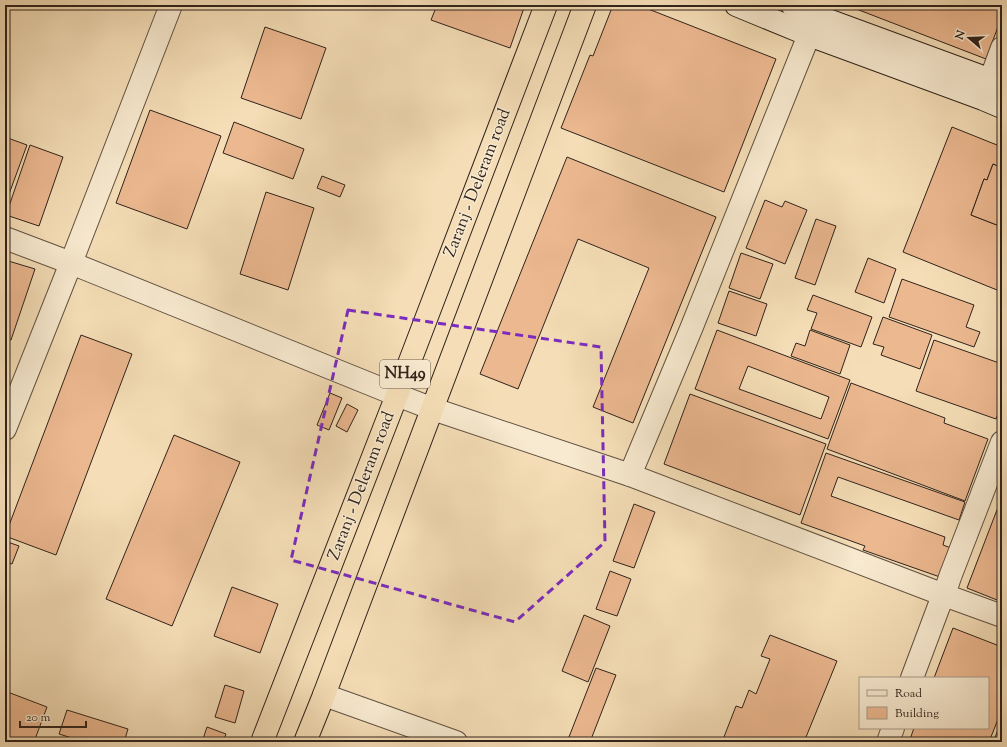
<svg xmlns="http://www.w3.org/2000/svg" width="1007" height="747" font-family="'Sorts Mill Goudy',serif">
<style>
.building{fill:#ecb890;stroke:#30231b;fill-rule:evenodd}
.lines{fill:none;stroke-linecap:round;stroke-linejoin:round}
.minor-casing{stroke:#615242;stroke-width:24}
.secondary-casing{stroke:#30231b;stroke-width:24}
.trunk-casing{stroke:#30231b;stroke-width:24}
.minor{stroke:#f8ead0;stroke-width:22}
.secondary{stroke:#f8ead0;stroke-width:22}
.trunk{stroke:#f5deb7;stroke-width:22}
.marked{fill:none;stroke:#7b2cbf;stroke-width:3;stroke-dasharray:8 5;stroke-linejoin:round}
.labels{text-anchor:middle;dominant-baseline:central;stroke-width:3;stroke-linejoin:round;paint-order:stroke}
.shield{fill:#f8ead0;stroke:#6c5f51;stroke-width:1}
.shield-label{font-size:16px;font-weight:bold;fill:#30231b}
.street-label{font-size:17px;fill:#30231b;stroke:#f8ead0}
</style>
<rect width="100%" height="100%" fill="#f5deb7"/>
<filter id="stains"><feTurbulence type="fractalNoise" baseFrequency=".005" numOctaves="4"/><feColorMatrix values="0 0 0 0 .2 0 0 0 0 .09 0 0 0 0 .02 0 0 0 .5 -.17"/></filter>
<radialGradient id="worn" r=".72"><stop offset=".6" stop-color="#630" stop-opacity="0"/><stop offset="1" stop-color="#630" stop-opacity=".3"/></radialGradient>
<!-- building -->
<g class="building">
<path d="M 437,5 L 525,5 L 510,48 L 431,20 Z"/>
<path d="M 613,5 L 638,5 L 776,59 L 724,192 L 561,128 L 590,55 L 593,56 Z"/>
<path d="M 846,5 L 1002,5 L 1002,16 L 986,59 Z"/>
<path d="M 265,27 L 326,48 L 301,119 L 241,98 Z"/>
<path d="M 150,110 L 221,136 L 187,229 L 116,203 Z"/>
<path d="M 234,122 L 304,149 L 293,179 L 223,153 Z"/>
<path d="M 952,127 L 1002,147 L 1002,168 L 993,164 L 987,180 L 984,179 L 971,215 L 1002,227 L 1002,292 L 903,252 Z"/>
<path d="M 5,137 L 27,145 L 5,205 Z"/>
<path d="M 30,145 L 63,157 L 39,226 L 6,215 Z"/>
<path d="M 567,157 L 716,217 L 633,423 L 593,407 L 649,268 L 578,239 L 518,389 L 480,374 Z"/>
<path d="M 993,164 L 1002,168 L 998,180 L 1002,181 L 1002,227 L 971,215 L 984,179 L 987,180 Z"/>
<path d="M 1002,170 L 1002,181 L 998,180 Z"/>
<path d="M 322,176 L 345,185 L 340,197 L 317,188 Z"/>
<path d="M 266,192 L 314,208 L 288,290 L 240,274 Z"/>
<path d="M 765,200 L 782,207 L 785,201 L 807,210 L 785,264 L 746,248 Z"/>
<path d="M 816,219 L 836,226 L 815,285 L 795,278 Z"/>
<path d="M 741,253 L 773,264 L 760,299 L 729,288 Z"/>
<path d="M 868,258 L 896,269 L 884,303 L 855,292 Z"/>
<path d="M 5,260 L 35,269 L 11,340 L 5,338 Z"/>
<path d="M 902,279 L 974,305 L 966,327 L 980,332 L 974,347 L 889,317 Z"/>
<path d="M 729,291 L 767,304 L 756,336 L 718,323 Z"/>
<path d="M 813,295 L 872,317 L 861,347 L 811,329 L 817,313 L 807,310 Z"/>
<path d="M 883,317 L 932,335 L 920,369 L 881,355 L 884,347 L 873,344 Z"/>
<path d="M 717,330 L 850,380 L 828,439 L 695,389 ZM 748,366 L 829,397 L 821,419 L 739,389 Z"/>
<path d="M 810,330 L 850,345 L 840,374 L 791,356 L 796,343 L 805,346 Z"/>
<path d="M 81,335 L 132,354 L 56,555 L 5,536 Z"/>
<path d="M 934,340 L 1002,364 L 1002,403 L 996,419 L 916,391 Z"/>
<path d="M 851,383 L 945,418 L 944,423 L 988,439 L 965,501 L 827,449 Z"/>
<path d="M 330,393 L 342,398 L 329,430 L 317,425 Z"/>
<path d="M 690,394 L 826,444 L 800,515 L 664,464 Z"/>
<path d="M 347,404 L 358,410 L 347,432 L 336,426 Z"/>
<path d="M 174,435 L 240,462 L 172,626 L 106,599 Z"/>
<path d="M 826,453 L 965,502 L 959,520 L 838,477 L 831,496 L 945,537 L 943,545 L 951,548 L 940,577 L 863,550 L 865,546 L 801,523 Z"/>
<path d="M 1000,502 L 1002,503 L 1002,602 L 967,588 Z"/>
<path d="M 634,504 L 655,512 L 634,568 L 613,561 Z"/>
<path d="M 5,541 L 19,546 L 12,564 L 5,562 Z"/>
<path d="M 610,571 L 631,579 L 617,616 L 596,609 Z"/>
<path d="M 232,587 L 278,604 L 260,653 L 214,636 Z"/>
<path d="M 584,615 L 610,626 L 588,682 L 562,671 Z"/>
<path d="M 953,628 L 1002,647 L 1002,709 L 989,742 L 909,742 L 914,728 L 988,728 L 988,678 L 934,678 Z"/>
<path d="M 770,635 L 837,661 L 804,742 L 722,742 L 736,706 L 742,708 L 749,690 L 756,694 L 770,659 L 761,656 Z"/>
<path d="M 596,668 L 616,675 L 590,742 L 567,742 Z"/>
<path d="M 225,685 L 244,691 L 235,723 L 215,717 Z"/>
<path d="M 5,691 L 47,707 L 34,742 L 5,742 Z"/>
<path d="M 67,710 L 128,729 L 124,742 L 85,742 L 59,734 Z"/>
<path d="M 207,727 L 226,734 L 223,742 L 202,742 Z"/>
<path d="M 998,730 L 1002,732 L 1002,742 L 993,742 Z"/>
</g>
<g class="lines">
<defs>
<g id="minor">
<path d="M 984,97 L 1002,48"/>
<path d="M 5,238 L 71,263 L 397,395 L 433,409 L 630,475 L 944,595 L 1002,616"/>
<path d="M 5,429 L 71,263 L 171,5"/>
<path d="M 630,475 L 691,329 L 821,5"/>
<path d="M 912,678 L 939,606 L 944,595 L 950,577 L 1002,442"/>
<path d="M 324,695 L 456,742"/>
<path d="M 888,742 L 893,728"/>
</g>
<g id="secondary">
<path d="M 736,5 L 809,35 L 983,99 L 1002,107"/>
<path d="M 792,5 L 817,16 L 1002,84"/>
</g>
<g id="trunk">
<path d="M 262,742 L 397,395 L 546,5"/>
<path d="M 305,742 L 324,695 L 585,5"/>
</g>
</defs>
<!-- minor casing -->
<use href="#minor" class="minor-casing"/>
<!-- secondary casing -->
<use href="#secondary" class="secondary-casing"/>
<!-- trunk casing -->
<use href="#trunk" class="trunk-casing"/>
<!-- minor -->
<use href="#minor" class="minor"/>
<!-- secondary -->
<use href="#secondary" class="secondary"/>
<!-- trunk -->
<use href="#trunk" class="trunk"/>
</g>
<!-- marked area -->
<path class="marked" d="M 348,310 L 601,347 L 605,542 L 515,622 L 291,560 Z"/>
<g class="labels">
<!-- shield labels -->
<rect class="shield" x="380" y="360" width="50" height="28" rx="3"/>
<g class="shield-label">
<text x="405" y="374">NH49</text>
</g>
<!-- street labels -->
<g class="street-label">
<text transform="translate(478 183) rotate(-69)">Zaranj - Deleram road</text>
<text transform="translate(362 486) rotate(-69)">Zaranj - Deleram road</text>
</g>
</g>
<!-- margin -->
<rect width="1007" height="747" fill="none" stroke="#f5deb7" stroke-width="20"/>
<rect x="6" y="6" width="995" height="735" fill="none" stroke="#30231b" stroke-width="2"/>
<rect x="10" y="10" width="987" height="727" fill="none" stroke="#30231b"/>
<!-- legend -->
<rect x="859" y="677" width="130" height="52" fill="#f8ead0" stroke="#a89a88"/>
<rect x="867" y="690" width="20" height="6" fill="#f8ead0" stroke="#a89a88"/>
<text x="895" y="697" font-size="12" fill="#30231b">Road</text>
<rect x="867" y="707" width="20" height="12" fill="#ecb890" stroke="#a89a88"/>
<text x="895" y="717" font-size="12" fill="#30231b">Building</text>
<!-- north arrow -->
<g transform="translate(969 38) rotate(289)" stroke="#f8ead0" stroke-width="3" paint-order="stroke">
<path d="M0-3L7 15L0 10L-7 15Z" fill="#30231b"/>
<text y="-6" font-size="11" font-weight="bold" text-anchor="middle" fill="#30231b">N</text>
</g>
<!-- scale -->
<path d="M20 721v6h66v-6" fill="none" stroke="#30231b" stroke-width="2"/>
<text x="26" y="721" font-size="12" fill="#30231b" stroke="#f8ead0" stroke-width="3" paint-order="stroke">20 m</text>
<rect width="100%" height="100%" filter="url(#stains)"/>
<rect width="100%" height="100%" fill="url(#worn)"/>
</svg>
